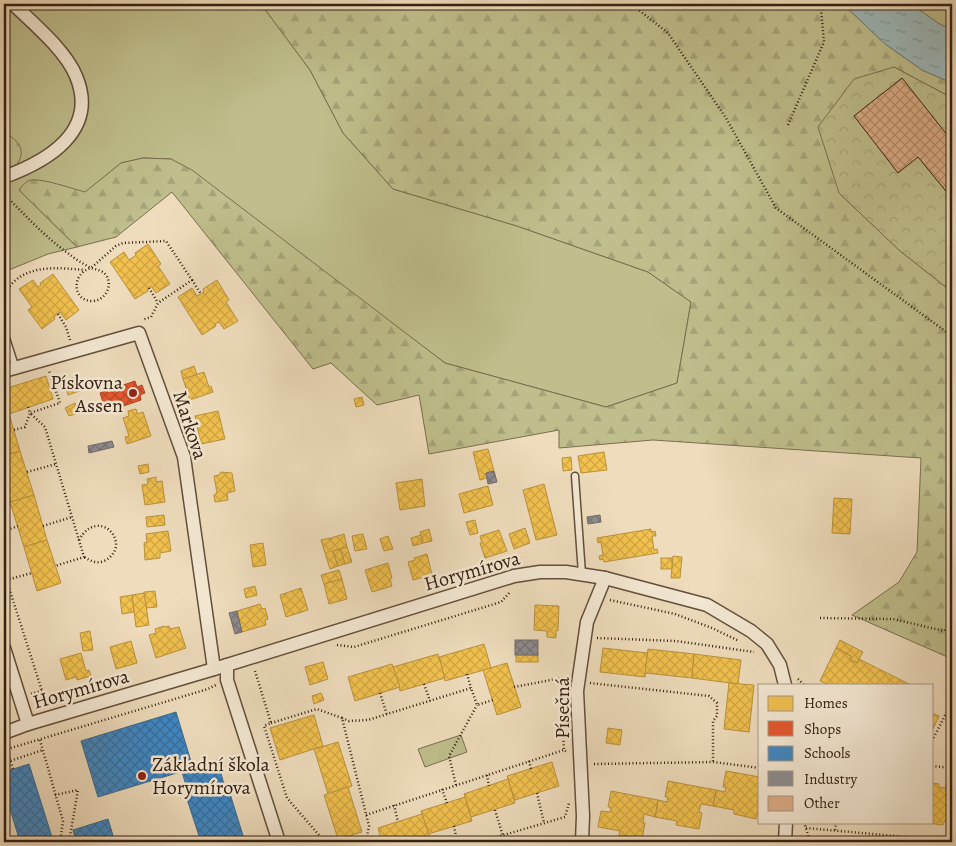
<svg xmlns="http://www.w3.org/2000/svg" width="956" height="846" font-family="Alegreya,serif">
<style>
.grass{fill:#bfbe8c;stroke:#7a6f4f}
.forest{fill:url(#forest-firs);stroke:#7a6f4f}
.park{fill:url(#park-crowns);stroke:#7a6f4f}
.water{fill:url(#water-ripples);stroke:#737c77}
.homes{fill:url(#homes-cross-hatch);stroke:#b9913c}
.shops{fill:url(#shops-cross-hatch);stroke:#af4626}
.schools{fill:url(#schools-cross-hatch);stroke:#3c698f}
.industry{fill:url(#industry-cross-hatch);stroke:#726c6c}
.building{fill:url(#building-cross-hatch);stroke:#342012}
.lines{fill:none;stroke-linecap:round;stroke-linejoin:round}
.service-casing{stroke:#624f3c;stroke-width:9}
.minor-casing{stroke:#624f3c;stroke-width:15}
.path{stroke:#342012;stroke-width:2.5;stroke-dasharray:1 2.5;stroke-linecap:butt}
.service{stroke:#f4e8d3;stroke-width:6}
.minor{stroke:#f4e8d3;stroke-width:12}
.poi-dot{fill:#8f2418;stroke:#f4e8d3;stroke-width:2}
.labels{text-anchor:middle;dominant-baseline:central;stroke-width:5;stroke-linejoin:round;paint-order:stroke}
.poi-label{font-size:20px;fill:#342012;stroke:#f4e8d3;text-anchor:end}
.street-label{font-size:20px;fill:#342012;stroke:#f4e8d3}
</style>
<defs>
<pattern id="forest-firs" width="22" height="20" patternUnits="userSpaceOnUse" patternTransform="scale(1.25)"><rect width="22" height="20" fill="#bfbe8c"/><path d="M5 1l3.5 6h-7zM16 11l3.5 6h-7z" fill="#a5a378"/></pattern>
<pattern id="park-crowns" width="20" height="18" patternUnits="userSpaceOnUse" patternTransform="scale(1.25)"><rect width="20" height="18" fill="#bfbe8c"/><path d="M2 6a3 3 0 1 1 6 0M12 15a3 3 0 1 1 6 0" fill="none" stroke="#a5a378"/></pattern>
<pattern id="water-ripples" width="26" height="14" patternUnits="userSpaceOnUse" patternTransform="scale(1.25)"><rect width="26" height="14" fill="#9db9ba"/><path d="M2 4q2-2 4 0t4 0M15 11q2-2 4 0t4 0" fill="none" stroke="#819696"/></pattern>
<pattern id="homes-cross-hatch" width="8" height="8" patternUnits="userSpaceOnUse" patternTransform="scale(1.25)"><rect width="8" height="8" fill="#f2c14e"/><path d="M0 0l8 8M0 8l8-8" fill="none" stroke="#d0a643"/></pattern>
<pattern id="shops-cross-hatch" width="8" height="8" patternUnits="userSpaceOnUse" patternTransform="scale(1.25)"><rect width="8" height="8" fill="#e4572e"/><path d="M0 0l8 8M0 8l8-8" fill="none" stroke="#ba4826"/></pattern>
<pattern id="schools-cross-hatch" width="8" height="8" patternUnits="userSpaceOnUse" patternTransform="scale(1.25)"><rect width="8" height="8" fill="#3f88c5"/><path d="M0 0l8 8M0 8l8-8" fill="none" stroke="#366f9f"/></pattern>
<pattern id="industry-cross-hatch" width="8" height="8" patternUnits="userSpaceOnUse" patternTransform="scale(1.25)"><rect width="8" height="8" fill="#8d8d92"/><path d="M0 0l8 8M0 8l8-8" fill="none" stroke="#747376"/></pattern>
<pattern id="building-cross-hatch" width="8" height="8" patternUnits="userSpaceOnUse" patternTransform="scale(1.25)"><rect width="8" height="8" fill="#ddad86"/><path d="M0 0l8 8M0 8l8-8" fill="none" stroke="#b48c6c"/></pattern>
</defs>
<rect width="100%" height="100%" fill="#eedcbc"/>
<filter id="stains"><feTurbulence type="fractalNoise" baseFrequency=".004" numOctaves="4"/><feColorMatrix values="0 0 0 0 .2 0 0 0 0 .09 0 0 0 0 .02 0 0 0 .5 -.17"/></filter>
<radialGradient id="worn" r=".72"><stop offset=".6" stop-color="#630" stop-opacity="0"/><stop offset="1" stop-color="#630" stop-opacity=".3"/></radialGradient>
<!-- grass -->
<g class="grass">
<path d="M 4,4 L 261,4 L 310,70 L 343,133 L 393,189 L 517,226 L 648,272 L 691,302 L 677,383 L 606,407 L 445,363 L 171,159 L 143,158 L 121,163 L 85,193 L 48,182 L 19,190 L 77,247 L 48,254 L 4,272 Z"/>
<path d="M 461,735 L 467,752 L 425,767 L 418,749 Z"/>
</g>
<!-- forest -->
<g class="forest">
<path d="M 261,4 L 843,4 L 884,43 L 922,70 L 952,83 L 952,98 L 894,67 L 839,193 L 899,250 L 952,292 L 952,659 L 852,615 L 899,582 L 917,552 L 921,458 L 653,440 L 559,448 L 559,430 L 429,454 L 419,395 L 377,405 L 331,363 L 313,369 L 172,192 L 116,237 L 77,247 L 19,190 C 22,186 26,181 31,180 C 41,178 74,189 85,192 L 121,163 L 143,158 L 171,159 L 192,170 L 445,363 L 606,407 L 677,383 L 691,302 L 648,272 L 517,226 L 393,189 L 343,133 L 310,70 Z"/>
<path d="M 911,4 L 952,4 L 952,30 L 938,23 Z"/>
<path d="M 4,132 C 19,141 28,151 15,167 L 4,166 Z"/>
</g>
<!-- park -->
<path class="park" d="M 894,67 L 952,98 L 952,292 L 899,250 L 839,193 L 818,127 L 854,79 Z"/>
<!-- water -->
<path class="water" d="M 843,4 L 911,4 L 938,23 L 952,30 L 952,83 L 922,70 L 884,43 Z"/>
<!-- homes -->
<g class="homes">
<path d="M 148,244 L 161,264 L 158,266 L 170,284 L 156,293 L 151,286 L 147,289 L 148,291 L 135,299 L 110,262 L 124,252 L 129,260 L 136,255 L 135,253 Z"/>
<path d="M 53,274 L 79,310 L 66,320 L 60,312 L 54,317 L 55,319 L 42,329 L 28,310 L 32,307 L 19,289 L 33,280 L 38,287 L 41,285 L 40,283 Z"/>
<path d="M 217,280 L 229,300 L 226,302 L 238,321 L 224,329 L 219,322 L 215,324 L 216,326 L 202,335 L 178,297 L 192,288 L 197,296 L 204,292 L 203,289 Z"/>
<path d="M 194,366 L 197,375 L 183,379 L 181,371 Z"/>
<path d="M 204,372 L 209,387 L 211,386 L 213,392 L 190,400 L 183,379 Z"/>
<path d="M 46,376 L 53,399 L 9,414 L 4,398 L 4,389 Z"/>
<path d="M 77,376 L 82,390 L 68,395 L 64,381 Z"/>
<path d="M 362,397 L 364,405 L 356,407 L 354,399 Z"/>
<path d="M 75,403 L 82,412 L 69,416 L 65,408 Z"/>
<path d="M 4,407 L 7,407 L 20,451 L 4,456 Z"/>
<path d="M 136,409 L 138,414 L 143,412 L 151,436 L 127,444 L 125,437 L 129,436 L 123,418 L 129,416 L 128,411 Z"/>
<path d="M 218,411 L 225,439 L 201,444 L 195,416 Z"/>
<path d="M 488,449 L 494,471 L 486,473 L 487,478 L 480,480 L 473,452 Z"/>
<path d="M 20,451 L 34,495 L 10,502 L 4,481 L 4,456 Z"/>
<path d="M 604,452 L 607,470 L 581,473 L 578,456 Z"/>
<path d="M 571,457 L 572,470 L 563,471 L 562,458 Z"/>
<path d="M 148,464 L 149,472 L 140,474 L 138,466 Z"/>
<path d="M 221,472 L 232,473 L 235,491 L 227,493 L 228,500 L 215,502 L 214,495 L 217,493 L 214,476 L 219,475 Z"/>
<path d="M 156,477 L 156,482 L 162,481 L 165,502 L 145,505 L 142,485 L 148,484 L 147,479 Z"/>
<path d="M 422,479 L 425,506 L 400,510 L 396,483 Z"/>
<path d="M 544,484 L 557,535 L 536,540 L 523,490 Z"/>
<path d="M 488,486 L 493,505 L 464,513 L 459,494 Z"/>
<path d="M 34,495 L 47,540 L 24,547 L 10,502 Z"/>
<path d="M 834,498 L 852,499 L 850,534 L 832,533 Z"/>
<path d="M 164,515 L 165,525 L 147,527 L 146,517 Z"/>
<path d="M 475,520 L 478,533 L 470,535 L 466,522 Z"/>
<path d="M 525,528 L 530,543 L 514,549 L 509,534 Z"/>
<path d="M 429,529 L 432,541 L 423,543 L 420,532 Z"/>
<path d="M 651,529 L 651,532 L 655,531 L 656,536 L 652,536 L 654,550 L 657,549 L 658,553 L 604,562 L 603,559 L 600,560 L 599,556 L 603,555 L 601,542 L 598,543 L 597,538 Z"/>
<path d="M 499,530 L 507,551 L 485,558 L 480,543 L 482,543 L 480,536 Z"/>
<path d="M 168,531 L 171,551 L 160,553 L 160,558 L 145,560 L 144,543 L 147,542 L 146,534 Z"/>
<path d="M 344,534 L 347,547 L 333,551 L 338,566 L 330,569 L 321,540 L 330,538 L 331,540 L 331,538 Z"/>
<path d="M 363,534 L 367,549 L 355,551 L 352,536 Z"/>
<path d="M 421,535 L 423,543 L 413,546 L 411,538 Z"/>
<path d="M 388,536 L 393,549 L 384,551 L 380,539 Z"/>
<path d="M 47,540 L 61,583 L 37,591 L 24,547 Z"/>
<path d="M 263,543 L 266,565 L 253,567 L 250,545 Z"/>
<path d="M 347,547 L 352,562 L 345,564 L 340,549 Z"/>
<path d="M 340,549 L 345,564 L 338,566 L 333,551 Z"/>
<path d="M 427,554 L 432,575 L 413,580 L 408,562 L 415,560 L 414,558 Z"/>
<path d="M 673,556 L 682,557 L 680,578 L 671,578 Z"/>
<rect x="661" y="558" width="11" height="11"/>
<path d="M 388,563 L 392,578 L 390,579 L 392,586 L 372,592 L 365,570 Z"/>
<path d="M 339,570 L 342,579 L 324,584 L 321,575 Z"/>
<path d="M 342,579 L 347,599 L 329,604 L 324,584 Z"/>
<path d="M 255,586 L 257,595 L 246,598 L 244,589 Z"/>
<path d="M 301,588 L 308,610 L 286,617 L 280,595 Z"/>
<path d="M 155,591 L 157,607 L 146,608 L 144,592 Z"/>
<path d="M 144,593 L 149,625 L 136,627 L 132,595 Z"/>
<path d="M 132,595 L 134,612 L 122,614 L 120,597 Z"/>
<path d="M 260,604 L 262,609 L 265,608 L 268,619 L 265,620 L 266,625 L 242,632 L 237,611 Z"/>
<path d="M 535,605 L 559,606 L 558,631 L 556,630 L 556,638 L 547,637 L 547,631 L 534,630 Z"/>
<path d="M 164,626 L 165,627 L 169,626 L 170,629 L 179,627 L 186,648 L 156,658 L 149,635 L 156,633 L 155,629 Z"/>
<path d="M 90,631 L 93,650 L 83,651 L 80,633 Z"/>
<path d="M 840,640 L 863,652 L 857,663 L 850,660 L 851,656 L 836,648 Z"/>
<path d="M 131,641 L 137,663 L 116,669 L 110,647 Z"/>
<path d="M 484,644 L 491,668 L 445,681 L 439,657 Z"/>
<path d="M 603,648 L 648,653 L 645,677 L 600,672 Z"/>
<path d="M 836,648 L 851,656 L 850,660 L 857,663 L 859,659 L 911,685 L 829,685 L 820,681 Z"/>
<path d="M 648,649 L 694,654 L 692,678 L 645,673 Z"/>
<path d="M 81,653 L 86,671 L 89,670 L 91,676 L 77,680 L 76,677 L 66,680 L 60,659 Z"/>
<path d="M 438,654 L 445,678 L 400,691 L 393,667 Z"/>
<path d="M 694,654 L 741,660 L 738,684 L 692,678 Z"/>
<rect x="516" y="655" width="22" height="7"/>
<path d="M 323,662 L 328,679 L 310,685 L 305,667 Z"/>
<path d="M 507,663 L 521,707 L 497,715 L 483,670 Z"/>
<path d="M 392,664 L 400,687 L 355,701 L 348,677 Z"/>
<path d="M 729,683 L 754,685 L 749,732 L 724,729 Z"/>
<path d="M 321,693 L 324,700 L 314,704 L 312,696 Z"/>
<path d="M 932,713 L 939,716 L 932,731 Z"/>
<path d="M 314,715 L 323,746 L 280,760 L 270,728 Z"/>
<path d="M 608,728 L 622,730 L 620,745 L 606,743 Z"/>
<path d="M 338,742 L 352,786 L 328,794 L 314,749 Z"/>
<path d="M 552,762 L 559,786 L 515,800 L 507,776 Z"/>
<path d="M 726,771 L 760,777 L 760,794 L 757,802 L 760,802 L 756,819 L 734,814 L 734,810 L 713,806 L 716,790 L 725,792 L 726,787 L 723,787 Z"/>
<path d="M 508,779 L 515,803 L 471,817 L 464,794 Z"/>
<path d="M 668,781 L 716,790 L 713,806 L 701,804 L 699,812 L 702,813 L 699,829 L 676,825 L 677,821 L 655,817 L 658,800 L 667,802 L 668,797 L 665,797 Z"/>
<path d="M 932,783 L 939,784 L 939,787 L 946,788 L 946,784 L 952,784 L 952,821 L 945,820 L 943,825 L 934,824 L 934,820 L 932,819 Z"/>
<path d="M 348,787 L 362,832 L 338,839 L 324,795 Z"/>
<path d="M 611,791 L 658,800 L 655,817 L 644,814 L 643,823 L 645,823 L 642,839 L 619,835 L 620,831 L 598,827 L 601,811 L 610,812 L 611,807 L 608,807 Z"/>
<path d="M 465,797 L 472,821 L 428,834 L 421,811 Z"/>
<path d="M 422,814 L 430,838 L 415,842 L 382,842 L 378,828 Z"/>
</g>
<!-- shops -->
<path class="shops" d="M 135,381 L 137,387 L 142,385 L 145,393 L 140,395 L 141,400 L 106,412 L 100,393 Z"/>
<!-- schools -->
<g class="schools">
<path d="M 176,712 L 193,768 L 98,797 L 81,741 Z"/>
<path d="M 217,760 L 224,784 L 189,795 L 182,772 Z"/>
<path d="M 29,764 L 52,837 L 34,842 L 20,842 L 4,789 L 4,772 Z"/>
<path d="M 227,784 L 245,842 L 201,842 L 186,796 Z"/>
<path d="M 108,819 L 115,842 L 76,842 L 73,830 Z"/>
</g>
<!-- industry -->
<g class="industry">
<path d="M 112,441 L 114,447 L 89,453 L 88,446 Z"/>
<path d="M 494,471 L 497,482 L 488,484 L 486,473 Z"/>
<path d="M 600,515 L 601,522 L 588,524 L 587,517 Z"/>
<path d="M 237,611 L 242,632 L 235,634 L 229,613 Z"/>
<rect x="515" y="640" width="23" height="15"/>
</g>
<!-- building -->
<path class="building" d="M 902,78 L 952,141 L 952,196 L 951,194 L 949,195 L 918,157 L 898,173 L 854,116 Z"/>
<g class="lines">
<defs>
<g id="service">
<path d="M 4,332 L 16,369"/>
<path d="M 575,476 L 582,574"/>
</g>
<g id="minor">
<path d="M 4,177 C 48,161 99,131 76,76 C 65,50 34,24 13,4"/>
<path d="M 4,371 L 139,333 L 184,457 L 214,669"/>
<path d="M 4,648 L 28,724"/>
<path d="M 227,665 L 227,680 L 279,842"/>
<path d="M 4,733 L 28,724 L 214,669 L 514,576 L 540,572 L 566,572 L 605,578 L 707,605 L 751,631 L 767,644 L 780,665 L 785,685"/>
<path d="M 582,842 L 583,816 L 577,691 L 587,622 L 605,578"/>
<path d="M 785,842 L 786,822"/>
</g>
</defs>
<!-- service casing -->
<use href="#service" class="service-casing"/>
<!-- minor casing -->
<use href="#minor" class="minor-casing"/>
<!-- path -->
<g class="path">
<path d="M 631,4 L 668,33 L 726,118 L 776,208 L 952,336"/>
<path d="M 951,4 L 952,4"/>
<path d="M 788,125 L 824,42 L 821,9 L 817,4"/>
<path d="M 4,194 C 25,215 45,237 69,254 C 75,259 82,263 89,267 C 95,270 101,269 106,275 C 113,285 106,300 93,301 C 73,302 70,274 91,268 L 116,246 L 123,243 L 166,241 L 192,280 L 158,303 L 151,317 L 142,320"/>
<path d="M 192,280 L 201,294"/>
<path d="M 149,288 L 158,303"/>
<path d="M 4,295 C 20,264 54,267 84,270"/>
<path d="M 58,314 L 66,327 L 70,340"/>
<path d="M 28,407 L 30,413 L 60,403 L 49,371"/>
<path d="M 14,430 L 25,427 L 30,413 L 45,427 L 84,557 L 55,566"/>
<path d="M 27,472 L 56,464"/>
<path d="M 43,526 L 72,517"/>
<path d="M 4,531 L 18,526"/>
<path d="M 79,540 C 99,505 133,544 106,560 C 98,565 91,561 84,557"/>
<path d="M 4,572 L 42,691 L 48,698 L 56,701"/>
<path d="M 6,580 L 32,573"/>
<path d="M 610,600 L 675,614 L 712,628 L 739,641"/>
<path d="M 820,618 L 893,619 L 944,631 L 952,624"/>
<path d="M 597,638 L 676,641 L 754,652"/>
<path d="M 337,645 L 354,647 L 501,602 L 510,592"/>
<path d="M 255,671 L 271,723 L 264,726 L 287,798 L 325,842"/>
<path d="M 467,674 L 471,688"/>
<path d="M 560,678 L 564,750 L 567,752"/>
<path d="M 798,679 L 804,685"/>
<path d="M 590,683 L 709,696 L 717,703 L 717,716 L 713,721 L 713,762"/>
<path d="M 424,684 L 430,701"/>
<path d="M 514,687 L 567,677"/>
<path d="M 380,693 L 387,715"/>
<path d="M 31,694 L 42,691"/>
<path d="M 342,718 L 349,721 L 368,720 L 471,688 L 477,705 L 493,700"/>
<path d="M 271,723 L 317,709 L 342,718 L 369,826 L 366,842"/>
<path d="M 40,740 L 63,821 L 60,842"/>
<path d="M 932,741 L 952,702"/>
<path d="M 6,748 L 13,769"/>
<path d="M 4,750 L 208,689 L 216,685"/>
<path d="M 529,761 L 531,769"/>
<path d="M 4,763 L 43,750"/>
<path d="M 594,764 L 713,762 L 760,768"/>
<path d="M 932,766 L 952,768"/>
<path d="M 487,775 L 489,786"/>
<path d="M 456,785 L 449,756 L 477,705"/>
<path d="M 442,789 L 447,803"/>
<path d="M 537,793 L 544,823"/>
<path d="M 55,795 L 78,790 L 69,842"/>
<path d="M 394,805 L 398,822"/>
<path d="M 495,810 L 503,836"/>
<path d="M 366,815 L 564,750"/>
<path d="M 804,822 L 810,842"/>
<path d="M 4,823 L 11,842"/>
<path d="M 454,826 L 457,842"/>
<path d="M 806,828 L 952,841"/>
<path d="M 835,830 L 836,822"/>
<path d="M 480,842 L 565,817 L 569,803"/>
<path d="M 711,842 L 729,840"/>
</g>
<!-- service -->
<use href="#service" class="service"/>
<!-- minor -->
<use href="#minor" class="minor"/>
</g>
<!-- markers -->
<g class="poi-dot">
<circle cx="133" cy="393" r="5"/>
<circle cx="142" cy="776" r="5"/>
</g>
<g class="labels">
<!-- poi labels -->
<g class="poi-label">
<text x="123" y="382">Pískovna<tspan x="123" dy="23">Assen</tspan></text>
<text x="152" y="764" text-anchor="start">Základní škola<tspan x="152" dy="23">Horymírova</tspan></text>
</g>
<!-- street labels -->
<g class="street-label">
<text transform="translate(190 425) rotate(72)">Markova</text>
<text transform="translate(472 571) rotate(-16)">Horymírova</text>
<text transform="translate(81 689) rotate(-16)">Horymírova</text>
<text transform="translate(562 708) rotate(-90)">Písečná</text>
</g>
</g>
<!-- margin -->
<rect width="956" height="846" fill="none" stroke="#eedcbc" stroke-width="20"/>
<rect x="5" y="5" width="946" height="836" fill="none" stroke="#342012" stroke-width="2.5"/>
<rect x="10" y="10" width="936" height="826" fill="none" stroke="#342012"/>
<!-- legend -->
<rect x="758" y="684" width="175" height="140" fill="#f4e8d3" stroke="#a79886"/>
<rect x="768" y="696" width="25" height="15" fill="#f2c14e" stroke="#a79886"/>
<text x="804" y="708" font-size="15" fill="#342012">Homes</text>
<rect x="768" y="721" width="25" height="15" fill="#e4572e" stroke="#a79886"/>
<text x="804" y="734" font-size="15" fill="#342012">Shops</text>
<rect x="768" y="746" width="25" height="15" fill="#3f88c5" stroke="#a79886"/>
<text x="804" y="758" font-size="15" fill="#342012">Schools</text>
<rect x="768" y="771" width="25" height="15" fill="#8d8d92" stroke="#a79886"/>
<text x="804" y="784" font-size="15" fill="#342012">Industry</text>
<rect x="768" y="796" width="25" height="15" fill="#ddad86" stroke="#a79886"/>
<text x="804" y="808" font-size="15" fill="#342012">Other</text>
<rect width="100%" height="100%" filter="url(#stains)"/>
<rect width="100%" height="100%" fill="url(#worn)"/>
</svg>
